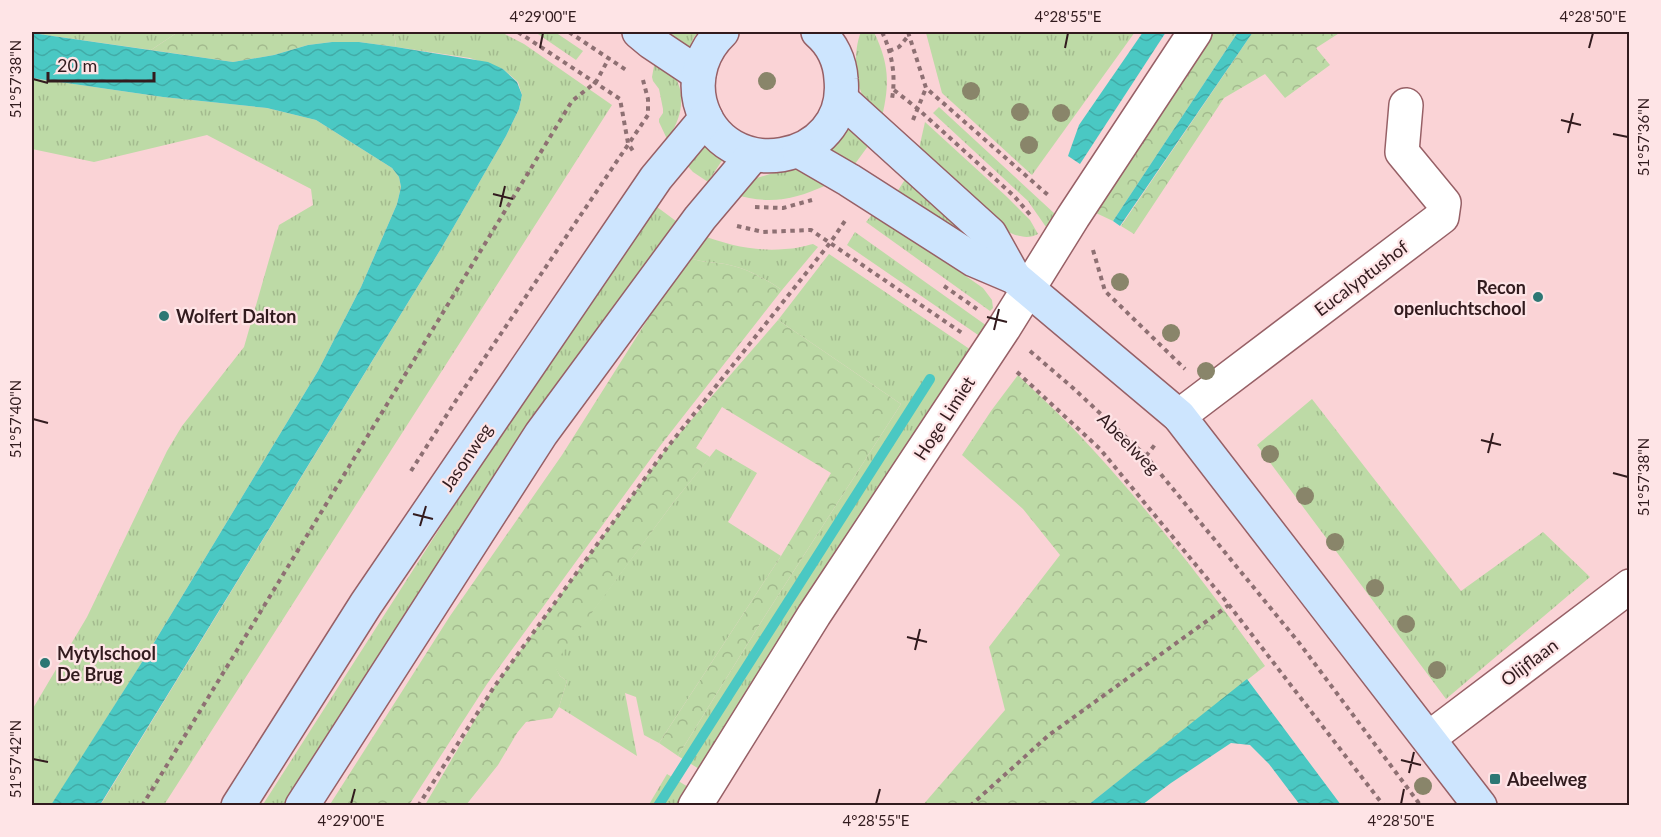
<svg xmlns="http://www.w3.org/2000/svg" width="1661" height="837" font-family="Lato,sans-serif">
<style>
.grass{fill:url(#grass-tufts)}
.forest{fill:url(#forest-crowns)}
.water{fill:url(#water-waves)}
.lines{fill:none;stroke-linecap:round;stroke-linejoin:round}
.stream{stroke:#4ac8c3;stroke-width:10}
.street-casing{stroke:#976066;stroke-width:36}
.secondary-casing{stroke:#976066;stroke-width:36}
.path{stroke:#8e7073;stroke-width:4;stroke-dasharray:4.5 4.5;stroke-linecap:butt}
.street{stroke:#fff;stroke-width:33}
.secondary{stroke:#cde5fe;stroke-width:33}
.tree{fill:#89856a}
.ticks{fill:none;stroke:#321b1e;stroke-width:2}
.poi-dot{fill:#2d7774;stroke:#fee4e6;stroke-width:2}
.labels{text-anchor:middle;dominant-baseline:central;stroke-width:4.5;stroke-linejoin:round;paint-order:stroke}
.street-label{font-size:18px;fill:#321b1e;stroke:#fee4e6}
.poi-label{font-size:18px;font-weight:bold;fill:#321b1e;stroke:#fee4e6;text-anchor:start}
.neatline{fill:none;stroke:#321b1e;stroke-width:2}
.ticks-label{font-size:15px;text-anchor:middle;fill:#321b1e}
</style>
<defs>
<pattern id="grass-tufts" width="24" height="20" patternUnits="userSpaceOnUse" patternTransform="scale(1.5)"><rect width="24" height="20" fill="#bddaa6"/><path d="M3 7l-1-3M5 7V3M7 7l1-3M15 17l-1-3M17 17v-4M19 17l1-3" fill="none" stroke="#a3ba8e"/></pattern>
<pattern id="forest-crowns" width="20" height="18" patternUnits="userSpaceOnUse" patternTransform="scale(1.5)"><rect width="20" height="18" fill="#bddaa6"/><path d="M2 6a3 3 0 1 1 6 0M12 15a3 3 0 1 1 6 0" fill="none" stroke="#a3ba8e"/></pattern>
<pattern id="water-waves" width="16" height="10" patternUnits="userSpaceOnUse" patternTransform="scale(1.5)"><rect width="16" height="10" fill="#4ac8c3"/><path d="M0 5q4-4 8 0t8 0" fill="none" stroke="#41aba7"/></pattern>
</defs>
<rect width="100%" height="100%" fill="#fad3d6"/>
<!-- grass -->
<g class="grass">
<path d="M 32,32 L 178,32 L 151,50 L 32,33 Z"/>
<path d="M 394,32 L 501,32 L 524,44 L 612,105 L 164,805 L 100,806 L 442,247 L 506,136 L 519,109 L 522,95 L 518,82 L 503,69 L 470,58 L 396,47 Z"/>
<path d="M 535,32 L 555,32 L 583,51 L 576,60 Z"/>
<path d="M 666,32 L 699,32 L 694,37 L 688,52 L 664,36 Z"/>
<path d="M 861,32 L 874,32 C 889,64 890,83 882,117 C 877,113 872,109 868,104 C 854,88 853,50 861,32 Z"/>
<path d="M 927,32 L 1135,32 L 1032,175 L 942,93 L 926,33 Z"/>
<path d="M 655,60 C 659,63 667,66 671,71 C 688,92 682,120 667,139 L 659,122 L 659,119 L 663,113 L 663,109 L 659,89 L 653,81 L 652,77 Z"/>
<path d="M 32,78 L 163,97 L 267,108 L 316,120 L 392,168 L 399,177 L 401,187 L 397,204 L 361,287 L 318,371 L 149,651 L 51,806 L 32,805 L 32,710 L 87,617 L 167,451 L 182,426 L 244,347 L 279,225 L 313,205 L 311,189 L 207,135 L 94,162 L 32,149 Z"/>
<path d="M 939,107 L 1055,214 L 1046,227 L 1028,201 L 933,113 Z"/>
<path d="M 925,122 L 1006,196 L 1030,220 L 1038,234 C 1028,240 1015,236 1005,230 L 918,153 Z"/>
<path d="M 846,123 L 871,142 L 852,168 L 827,151 Z"/>
<path d="M 700,138 L 723,159 L 708,182 L 693,172 L 683,161 Z"/>
<path d="M 786,169 L 798,169 L 827,185 C 793,200 770,205 733,194 L 747,181 Z"/>
<path d="M 908,175 L 997,255 L 895,195 Z"/>
<path d="M 653,204 L 680,224 L 414,600 L 283,805 L 262,806 L 470,481 Z"/>
<path d="M 874,212 L 983,288 L 992,300 L 993,308 L 990,311 L 866,222 Z"/>
<path d="M 855,232 L 987,326 L 981,337 L 847,245 Z"/>
<path d="M 701,235 C 728,245 757,252 785,249 C 795,249 804,246 813,244 L 818,247 L 782,290 C 764,278 746,268 725,264 C 711,262 700,262 687,257 Z"/>
<path d="M 829,254 L 974,352 L 704,772 L 678,756 L 763,619 L 901,404 L 778,320 Z"/>
<path d="M 1312,399 L 1461,591 L 1543,532 L 1590,577 L 1446,699 L 1257,445 Z"/>
<path d="M 716,449 L 757,473 L 728,522 L 781,556 L 659,743 L 644,735 L 636,697 L 625,693 L 637,756 L 559,707 L 567,681 L 560,676 L 553,664 L 673,503 Z"/>
<path d="M 667,774 L 693,790 L 683,805 L 648,806 Z"/>
</g>
<!-- forest -->
<g class="forest">
<path d="M 178,32 L 394,32 L 396,47 L 359,42 L 332,42 L 308,45 L 274,55 L 233,62 L 151,50 Z"/>
<path d="M 1211,32 L 1238,32 L 1113,221 L 1096,213 Z"/>
<path d="M 1253,32 L 1341,32 L 1316,48 L 1330,65 L 1285,98 L 1265,74 L 1224,98 L 1134,234 L 1121,226 Z"/>
<path d="M 687,257 C 700,262 711,262 725,264 C 746,268 764,278 782,290 L 660,446 L 487,684 L 409,805 L 329,806 L 450,616 L 562,455 Z"/>
<path d="M 778,320 L 901,404 L 763,619 L 678,756 L 659,743 L 781,556 L 831,473 L 722,407 L 696,448 L 710,457 L 673,503 L 554,664 L 560,676 L 567,681 L 559,707 L 552,718 L 526,722 L 517,733 L 498,765 L 466,805 L 425,805 L 494,687 L 666,449 Z"/>
<path d="M 1018,375 C 1044,400 1071,425 1095,452 C 1157,520 1212,592 1265,666 L 1088,805 L 922,806 L 1005,710 L 989,647 L 1060,555 L 1023,509 L 962,455 L 991,411 Z"/>
</g>
<!-- water -->
<g class="water">
<path d="M 1143,32 L 1166,32 L 1080,164 L 1068,156 L 1079,125 Z"/>
<path d="M 1238,32 L 1253,32 L 1120,226 L 1113,221 Z"/>
<path d="M 32,33 L 233,62 L 274,55 L 308,45 L 332,42 L 359,42 L 396,47 L 488,62 L 503,69 L 517,82 L 522,95 L 519,109 L 506,136 L 442,247 L 100,805 L 51,805 L 149,651 L 318,371 L 361,287 L 397,204 L 401,187 L 399,177 L 392,168 L 316,120 L 267,108 L 163,97 L 32,78 Z"/>
<path d="M 1247,679 L 1341,805 L 1300,805 L 1269,764 L 1250,745 L 1231,743 L 1171,783 L 1142,805 L 1088,805 Z"/>
</g>
<g class="lines">
<!-- stream -->
<path class="stream" d="M 658,806 L 930,379"/>
<defs>
<g id="street">
<path d="M 1179,416 L 1442,217 L 1444,203 L 1402,152 L 1406,105"/>
<path d="M 1429,738 L 1630,586"/>
<path d="M 695,806 L 814,615 L 1004,328 L 1073,217 L 1195,32"/>
</g>
<g id="secondary">
<path d="M 639,32 L 651,42 L 699,74"/>
<path d="M 722,32 C 703,50 694,76 700,102 C 722,187 850,165 841,79 C 840,61 832,44 818,32"/>
<path d="M 841,99 L 990,234 L 1014,277"/>
<path d="M 799,151 L 849,180 L 974,260 L 1014,277 L 1179,416 L 1480,806"/>
<path d="M 238,806 L 366,604 L 656,178 L 706,118"/>
<path d="M 302,806 L 541,434 L 700,218 L 753,155"/>
</g>
</defs>
<!-- street casing -->
<use href="#street" class="street-casing"/>
<!-- secondary casing -->
<use href="#secondary" class="secondary-casing"/>
<!-- path -->
<g class="path">
<path d="M 518,32 L 620,99 L 628,143 L 633,151"/>
<path d="M 569,32 L 626,70"/>
<path d="M 882,32 C 892,53 896,75 892,99"/>
<path d="M 908,32 L 926,88 L 1048,195"/>
<path d="M 889,51 L 899,47 L 909,35"/>
<path d="M 894,90 L 918,109 L 1014,196 L 1032,217"/>
<path d="M 913,120 L 926,88"/>
<path d="M 755,207 L 783,208 L 812,200"/>
<path d="M 737,226 L 763,232 L 811,230 L 962,333"/>
<path d="M 1093,250 L 1105,291 L 1185,369"/>
<path d="M 944,286 L 977,309"/>
<path d="M 1030,351 L 1073,388 L 1146,456 L 1300,644 L 1421,806"/>
<path d="M 1017,372 L 1100,449 L 1229,605 L 1384,806"/>
<path d="M 1146,456 L 1157,442"/>
<path d="M 411,471 L 455,402 L 648,115 L 648,99 L 643,80"/>
<path d="M 142,806 L 572,101 L 596,82 L 609,58"/>
<path d="M 418,806 L 494,687 L 666,449 L 830,243 L 847,218"/>
<path d="M 970,806 L 1049,735 L 1229,605"/>
</g>
<!-- street -->
<use href="#street" class="street"/>
<!-- secondary -->
<use href="#secondary" class="secondary"/>
</g>
<!-- trees -->
<g class="tree">
<circle cx="767" cy="81" r="9"/>
<circle cx="971" cy="91" r="9"/>
<circle cx="1020" cy="112" r="9"/>
<circle cx="1061" cy="113" r="9"/>
<circle cx="1029" cy="145" r="9"/>
<circle cx="1120" cy="282" r="9"/>
<circle cx="1171" cy="333" r="9"/>
<circle cx="1206" cy="371" r="9"/>
<circle cx="1270" cy="454" r="9"/>
<circle cx="1305" cy="496" r="9"/>
<circle cx="1335" cy="542" r="9"/>
<circle cx="1375" cy="588" r="9"/>
<circle cx="1406" cy="624" r="9"/>
<circle cx="1437" cy="670" r="9"/>
<circle cx="1423" cy="786" r="9"/>
</g>
<!-- ticks -->
<path class="ticks" d="M 540,48 L 543,33M 1065,48 L 1068,33M 1589,48 L 1593,33M 33,79 L 48,83M 1561,120 L 1581,125M 1568,133 L 1573,113M 1613,134 L 1628,137M 493,194 L 513,199M 500,207 L 505,186M 987,317 L 1007,322M 994,330 L 999,309M 33,419 L 48,423M 1481,440 L 1501,445M 1488,453 L 1493,433M 1613,473 L 1628,477M 413,514 L 433,519M 420,526 L 426,506M 907,637 L 927,642M 915,650 L 920,629M 33,759 L 48,762M 1401,760 L 1421,765M 1409,773 L 1414,752M 351,804 L 355,789M 876,804 L 880,789M 1401,804 L 1404,789"/>
<!-- markers -->
<g class="poi-dot">
<circle cx="1538" cy="297" r="6"/>
<circle cx="164" cy="316" r="6"/>
<circle cx="45" cy="663" r="6"/>
<rect x="1489" y="773" width="12" height="12" rx="3"/>
</g>
<g class="labels">
<!-- street labels -->
<g class="street-label">
<text transform="translate(1361 278) rotate(-37)">Eucalyptushof</text>
<text transform="translate(944 418) rotate(-57)">Hoge Limiet</text>
<text transform="translate(1129 443) rotate(45)">Abeelweg</text>
<text transform="translate(466 457) rotate(-56)">Jasonweg</text>
<text transform="translate(1529 662) rotate(-37)">Olijflaan</text>
</g>
<!-- poi labels -->
<g class="poi-label">
<text x="1526" y="287" text-anchor="end">Recon<tspan x="1526" dy="21">openluchtschool</tspan></text>
<text x="176" y="316">Wolfert Dalton</text>
<text x="57" y="653">Mytylschool<tspan x="57" dy="21">De Brug</tspan></text>
<text x="1507" y="779">Abeelweg</text>
</g>
</g>
<!-- border -->
<rect width="1661" height="837" fill="none" stroke="#fee4e6" stroke-width="66"/>
<!-- scale -->
<path d="M48 72v9h106v-9" fill="none" stroke="#321b1e" stroke-width="3"/>
<text x="57" y="72" font-size="18" fill="#321b1e" stroke="#fee4e6" stroke-width="4.5" paint-order="stroke">20 m</text>
<rect x="33" y="33" width="1595" height="771" class="neatline"/>
<g class="ticks-label">
<text x="543" y="22">4°29'00"E</text>
<text x="1068" y="22">4°28'55"E</text>
<text x="1593" y="22">4°28'50"E</text>
<text transform="translate(16 79) rotate(-90)" y="5">51°57'38"N</text>
<text transform="translate(1644 137) rotate(-90)" y="5">51°57'36"N</text>
<text transform="translate(16 419) rotate(-90)" y="5">51°57'40"N</text>
<text transform="translate(1644 477) rotate(-90)" y="5">51°57'38"N</text>
<text transform="translate(16 759) rotate(-90)" y="5">51°57'42"N</text>
<text x="351" y="826">4°29'00"E</text>
<text x="876" y="826">4°28'55"E</text>
<text x="1401" y="826">4°28'50"E</text>
</g>
</svg>
